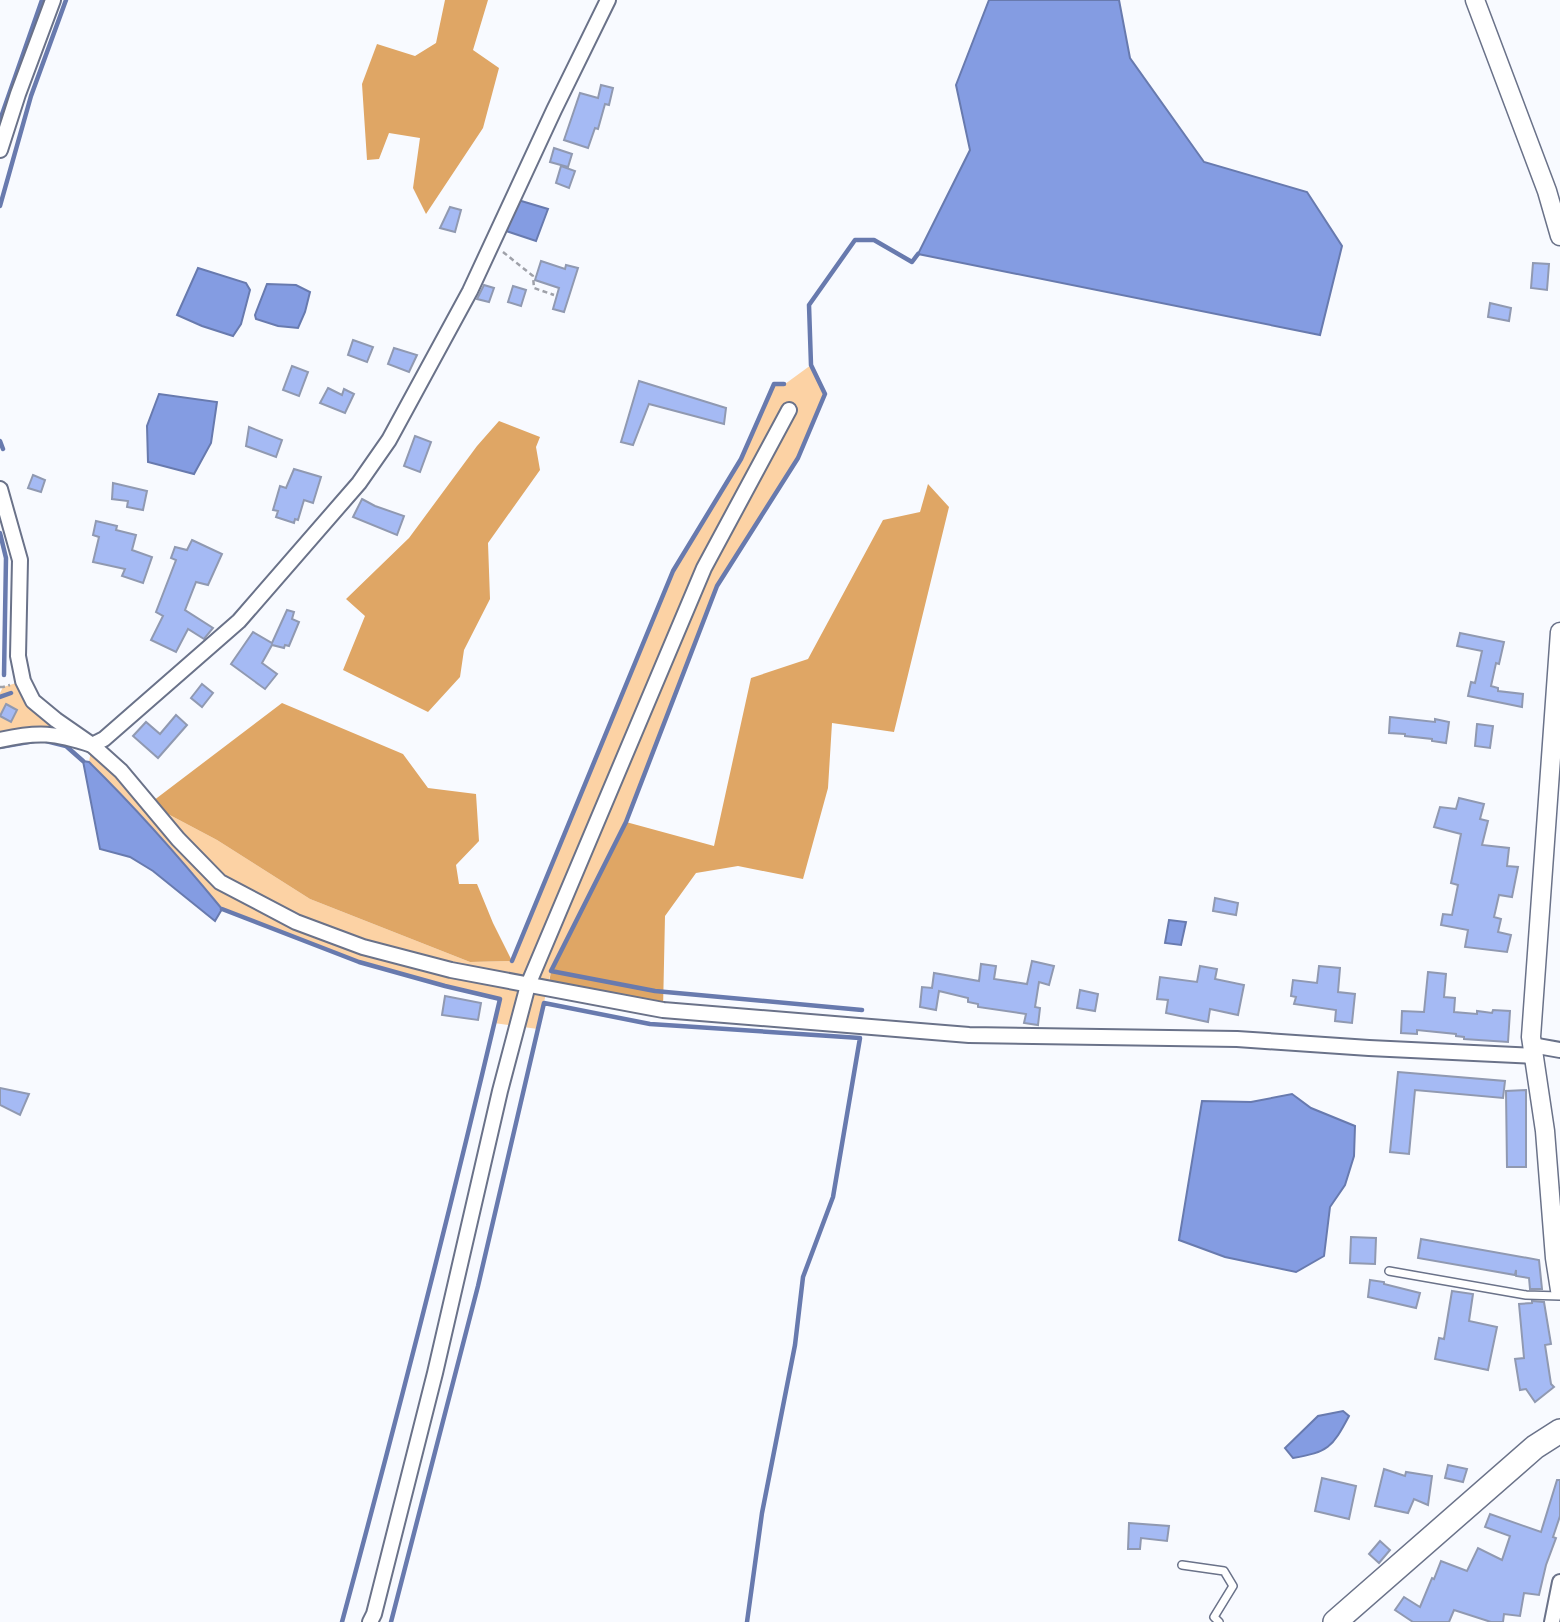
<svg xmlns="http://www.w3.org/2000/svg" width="1560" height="1622" font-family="Helvetica,sans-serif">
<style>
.green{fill:#fcd2a4}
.forest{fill:#dfa665}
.water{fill:#849ce2;stroke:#687aae;stroke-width:2}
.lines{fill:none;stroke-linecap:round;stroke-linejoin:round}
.stream{stroke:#687aae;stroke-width:4.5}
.building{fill:#a5baf4;stroke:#9099b1;stroke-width:2}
.service-casing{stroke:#6a7289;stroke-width:10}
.minor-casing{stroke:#6a7289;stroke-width:18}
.tertiary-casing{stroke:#6a7289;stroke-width:21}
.primary-casing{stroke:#6a7289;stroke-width:26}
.path{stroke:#9fa1a9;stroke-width:2.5;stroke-dasharray:5 3.5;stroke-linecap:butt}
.service{stroke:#fff;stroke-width:7}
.minor{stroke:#fff;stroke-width:14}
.tertiary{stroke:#fff;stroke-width:18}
.primary{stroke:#fff;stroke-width:23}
</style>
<rect width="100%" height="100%" fill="#f8faff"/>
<!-- green -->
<path class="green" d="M 811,365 L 825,394 L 798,458 L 717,586 L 626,822 L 551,971 L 538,1029 L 494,1023 L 499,999 L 445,986 L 359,962 L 222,909 L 195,876 L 122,795 L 89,762 L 92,745 C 55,733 38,731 0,740 L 0,693 L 3,687 L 23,681 L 34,701 L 56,720 L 92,745 L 121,771 L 149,804 L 217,840 L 310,899 L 470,962 L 512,961 L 673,571 L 741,459 L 774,384 L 785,384 Z"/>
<!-- forest -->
<g class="forest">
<path d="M 445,0 L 488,0 L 473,50 L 499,68 L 483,128 L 426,214 L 413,188 L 420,138 L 389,133 L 379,159 L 367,160 L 362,84 L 377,44 L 415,56 L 436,43 Z"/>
<path d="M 499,421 L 540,437 L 536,447 L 540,470 L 488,543 L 490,599 L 464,650 L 460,677 L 428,712 L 343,670 L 365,616 L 346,599 L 409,538 L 477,446 Z"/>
<path d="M 928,484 L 949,507 L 894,732 L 832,723 L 828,788 L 803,879 L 738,866 L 696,873 L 665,916 L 663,1010 L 548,989 L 551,971 L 626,822 L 714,846 L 751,678 L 808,659 L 883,520 L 920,512 Z"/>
<path d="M 282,703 L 403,754 L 428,788 L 476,794 L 479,841 L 456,865 L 459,884 L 477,884 L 493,923 L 512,961 L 470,962 L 310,899 L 217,840 L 149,804 Z"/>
</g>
<!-- water -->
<g class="water">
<path d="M 989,0 L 1119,0 L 1130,58 L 1204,162 L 1307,192 L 1342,246 L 1320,335 L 918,254 L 970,150 L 956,85 Z"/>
<path d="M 518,200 L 548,209 L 536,241 L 506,231 Z"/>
<path d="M 198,268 L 246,283 L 250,290 L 241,324 L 233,336 L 202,326 L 177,315 Z"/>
<path d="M 267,284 L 296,285 L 310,292 L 305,312 L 298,328 L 278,326 L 256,319 L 255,315 Z"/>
<path d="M 159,394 L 217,402 L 211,443 L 194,474 L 148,462 L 147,426 Z"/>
<path d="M 83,761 L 89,762 C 136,808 180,858 222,909 L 215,921 L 153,871 L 130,857 L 100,849 Z"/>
<path d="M 1169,920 L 1186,922 L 1181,945 L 1165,943 Z"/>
<path d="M 1292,1094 L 1311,1108 L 1355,1126 L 1354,1156 L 1345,1185 L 1330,1207 L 1324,1256 L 1296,1272 L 1225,1257 L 1179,1240 L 1202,1101 L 1251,1102 Z"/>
<path d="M 1343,1411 L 1349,1416 C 1332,1448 1328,1452 1293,1458 L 1285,1448 L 1318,1416 Z"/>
</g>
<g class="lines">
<!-- stream -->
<g class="stream">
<path d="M 0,120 L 42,0"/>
<path d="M 0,206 L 31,96 L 66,0"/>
<path d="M 0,441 L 3,449"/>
<path d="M 0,533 L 6,558 L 4,675"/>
<path d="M 0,697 L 11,693"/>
<path d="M 46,741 L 66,746 L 83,761"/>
<path d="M 0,747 L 34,741"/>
<path d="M 222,909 L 359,962 L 445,986 L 500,999 C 451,1208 398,1415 342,1622"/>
<path d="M 512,961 L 673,571 L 741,459 L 774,384 L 784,384"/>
<path d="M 862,1010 L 655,991 L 551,971 L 626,822 L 717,586 L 798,458 L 825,394 L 811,365 L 809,305 L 855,240 L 874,240 L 912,262 L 918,254"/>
<path d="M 391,1622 L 478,1286 L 544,1003 L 650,1024 L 860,1038 L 833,1197 L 803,1277 L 795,1345 L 762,1513 L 747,1622"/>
</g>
</g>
<!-- building -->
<g class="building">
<path d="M 601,85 L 613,88 L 609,105 L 605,104 L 598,129 L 595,128 L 588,148 L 564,140 L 580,93 L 598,98 Z"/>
<path d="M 554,148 L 572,154 L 568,167 L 550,162 Z"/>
<path d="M 561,166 L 575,171 L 569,188 L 556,183 Z"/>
<path d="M 450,207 L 461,210 L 455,232 L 440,228 Z"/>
<path d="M 541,261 L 565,269 L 566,265 L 578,268 L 564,312 L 553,309 L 559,288 L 535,280 Z"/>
<path d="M 1533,263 L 1549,264 L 1547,290 L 1531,288 Z"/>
<path d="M 484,285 L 494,288 L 489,302 L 477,299 Z"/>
<path d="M 513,286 L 526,290 L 521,306 L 508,302 Z"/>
<path d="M 1490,303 L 1511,308 L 1509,321 L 1488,317 Z"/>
<path d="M 353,340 L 373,347 L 367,362 L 348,355 Z"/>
<path d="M 394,348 L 417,355 L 409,372 L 388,364 Z"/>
<path d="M 292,366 L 308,372 L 299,396 L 283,390 Z"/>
<path d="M 639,381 L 726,408 L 724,424 L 649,404 L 633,445 L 621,442 Z"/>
<path d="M 328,388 L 342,395 L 344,389 L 354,394 L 345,413 L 320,403 Z"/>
<path d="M 249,427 L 282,440 L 276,457 L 246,446 Z"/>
<path d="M 415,436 L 431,442 L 420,472 L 404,466 Z"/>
<path d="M 294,469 L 321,477 L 313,503 L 304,500 L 298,520 L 295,519 L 294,523 L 276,517 L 278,511 L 273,510 L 280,486 L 286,488 Z"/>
<path d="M 33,475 L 45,480 L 41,492 L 28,488 Z"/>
<path d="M 113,483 L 147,491 L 143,510 L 127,507 L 128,501 L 112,499 Z"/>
<path d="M 362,499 L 375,506 L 404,516 L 397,535 L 353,517 Z"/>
<path d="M 96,521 L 117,526 L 116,530 L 136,535 L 132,550 L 152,557 L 143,583 L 122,576 L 125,569 L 93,562 L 99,537 L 93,535 Z"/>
<path d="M 192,540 L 222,554 L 208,585 L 196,582 L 185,610 L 213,628 L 204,639 L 188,629 L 176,652 L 151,640 L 163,616 L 156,612 L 176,560 L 171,558 L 175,547 L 187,550 Z"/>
<path d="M 287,610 L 294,612 L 292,619 L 299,622 L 289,646 L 285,645 L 284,648 L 272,645 L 262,663 L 277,674 L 265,689 L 231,664 L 253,632 L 272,643 Z"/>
<path d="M 1460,633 L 1504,642 L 1499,664 L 1496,663 L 1491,686 L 1498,688 L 1498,691 L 1523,694 L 1522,707 L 1468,696 L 1471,682 L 1475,683 L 1482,651 L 1457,646 Z"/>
<path d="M 202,684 L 213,693 L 202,707 L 191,698 Z"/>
<path d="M 6,704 L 17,710 L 11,722 L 0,716 Z"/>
<path d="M 176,715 L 187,725 L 158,758 L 133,736 L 146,722 L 160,734 Z"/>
<path d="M 1390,717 L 1435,722 L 1435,719 L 1449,722 L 1446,743 L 1432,741 L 1432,739 L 1405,736 L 1405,734 L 1389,733 Z"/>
<path d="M 1477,724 L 1493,726 L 1490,748 L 1475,746 Z"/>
<path d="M 1459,798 L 1484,804 L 1480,819 L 1488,821 L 1482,845 L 1509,848 L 1507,866 L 1518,867 L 1512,897 L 1499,895 L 1494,917 L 1501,919 L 1498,932 L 1511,935 L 1507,952 L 1465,947 L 1468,930 L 1441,925 L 1443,914 L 1452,915 L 1458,885 L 1451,883 L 1461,834 L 1434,827 L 1440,807 L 1456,809 Z"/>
<path d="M 1215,898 L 1238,903 L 1236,915 L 1213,911 Z"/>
<path d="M 1032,961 L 1054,966 L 1049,985 L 1039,982 L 1035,1007 L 1040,1008 L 1038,1025 L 1024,1023 L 1026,1014 L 978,1007 L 978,1004 L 968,1002 L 968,998 L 939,991 L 936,1010 L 920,1007 L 922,987 L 932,988 L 934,973 L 979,981 L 981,964 L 996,966 L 994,979 L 1027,984 Z"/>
<path d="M 1200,966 L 1217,969 L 1215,979 L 1244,985 L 1238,1015 L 1210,1009 L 1208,1022 L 1166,1013 L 1168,1000 L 1157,999 L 1160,977 L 1197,982 Z"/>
<path d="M 1319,966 L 1340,968 L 1338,992 L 1355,994 L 1352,1023 L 1335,1021 L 1336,1010 L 1294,1004 L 1296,997 L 1291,996 L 1293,980 L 1317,983 Z"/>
<path d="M 1428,972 L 1446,974 L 1444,997 L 1455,998 L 1454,1012 L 1477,1014 L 1477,1011 L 1492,1013 L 1493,1010 L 1510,1011 L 1508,1042 L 1464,1039 L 1464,1037 L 1456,1036 L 1456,1034 L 1417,1030 L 1417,1034 L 1401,1033 L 1402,1011 L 1424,1012 Z"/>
<path d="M 1080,990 L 1098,994 L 1095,1011 L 1077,1008 Z"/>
<path d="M 445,996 L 481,1003 L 478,1020 L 442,1015 Z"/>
<path d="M 1398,1072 L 1505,1081 L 1503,1098 L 1415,1090 L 1409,1154 L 1390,1152 Z"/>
<path d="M 0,1088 L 29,1094 L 20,1115 L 0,1105 Z"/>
<path d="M 1526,1090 L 1526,1167 L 1507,1167 L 1506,1091 Z"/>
<path d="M 1351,1237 L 1376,1238 L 1375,1264 L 1350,1263 Z"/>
<path d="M 1421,1239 L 1539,1260 L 1542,1289 L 1530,1289 L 1529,1278 L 1516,1276 L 1516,1270 L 1515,1275 L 1418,1258 Z"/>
<path d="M 1370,1280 L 1384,1282 L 1384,1284 L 1420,1293 L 1416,1308 L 1368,1297 Z"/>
<path d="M 1452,1291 L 1473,1294 L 1469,1321 L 1497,1327 L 1488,1370 L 1435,1359 L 1439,1338 L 1444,1339 Z"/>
<path d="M 1532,1301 L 1544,1302 L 1551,1344 L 1545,1345 L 1551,1384 L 1554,1387 L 1535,1402 L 1526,1389 L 1520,1390 L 1515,1359 L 1524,1358 L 1519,1304 L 1532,1303 Z"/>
<path d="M 1448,1465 L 1467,1469 L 1463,1482 L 1445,1478 Z"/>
<path d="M 1384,1469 L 1405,1476 L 1406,1472 L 1432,1476 L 1428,1505 L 1414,1499 L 1408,1513 L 1375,1506 Z"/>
<path d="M 1322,1478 L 1356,1486 L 1349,1519 L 1315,1511 Z"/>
<path d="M 1557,1480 L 1560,1480 L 1560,1516 L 1553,1537 L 1556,1538 L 1546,1565 L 1539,1595 L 1524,1593 L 1520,1616 L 1504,1614 L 1503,1622 L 1491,1622 L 1454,1610 L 1449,1622 L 1413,1622 L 1395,1610 L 1404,1597 L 1420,1607 L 1432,1578 L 1434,1579 L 1441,1561 L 1467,1571 L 1478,1548 L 1502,1560 L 1510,1536 L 1485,1527 L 1490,1514 L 1541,1532 Z"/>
<path d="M 1129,1523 L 1169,1526 L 1167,1541 L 1141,1538 L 1140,1549 L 1128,1549 Z"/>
<path d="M 1380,1541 L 1390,1550 L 1379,1563 L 1369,1554 Z"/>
</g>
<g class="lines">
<defs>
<g id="service">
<path d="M 1389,1271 L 1526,1295 L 1560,1296"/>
<path d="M 1182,1565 L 1224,1571 L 1233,1586 L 1214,1617 L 1219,1622"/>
</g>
<g id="minor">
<path d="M 0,150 L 18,94 L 53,0"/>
<path d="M 0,489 L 20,560 L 18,656 L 23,681 L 33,701 L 56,720 L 92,745 L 121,771 L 178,839 L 220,882 L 296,922 L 363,947 L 451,970 L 663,1010 L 969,1035 L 1237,1039 L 1369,1048 L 1534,1056"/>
<path d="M 0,740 C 39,731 55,733 92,745 L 104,739 L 239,621 L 359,483 L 389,440 L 470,291 L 554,110 L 608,0"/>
<path d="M 1532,1045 L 1560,1050"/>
<path d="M 370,1622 L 374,1614 L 435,1373 L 500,1091 L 528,985 L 704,568 L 789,410"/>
<path d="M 1552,1622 L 1560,1582"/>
</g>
<g id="tertiary">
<path d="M 1475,0 L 1547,191 L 1560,236"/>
<path d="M 1560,632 L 1531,1037 L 1545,1131 L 1555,1258 L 1560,1290"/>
</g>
<path id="primary" d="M 1335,1622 L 1535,1447 L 1560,1431"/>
</defs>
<!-- service casing -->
<use href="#service" class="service-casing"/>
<!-- minor casing -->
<use href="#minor" class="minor-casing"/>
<!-- tertiary casing -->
<use href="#tertiary" class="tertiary-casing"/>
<!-- primary casing -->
<use href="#primary" class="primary-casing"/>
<!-- path -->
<g class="path">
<path d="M 503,252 L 533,276 L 534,288 L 554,295"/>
<path d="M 0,687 L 3,687 L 10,685"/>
</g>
<!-- service -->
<use href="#service" class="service"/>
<!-- minor -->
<use href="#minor" class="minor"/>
<!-- tertiary -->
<use href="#tertiary" class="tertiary"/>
<!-- primary -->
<use href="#primary" class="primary"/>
</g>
</svg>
